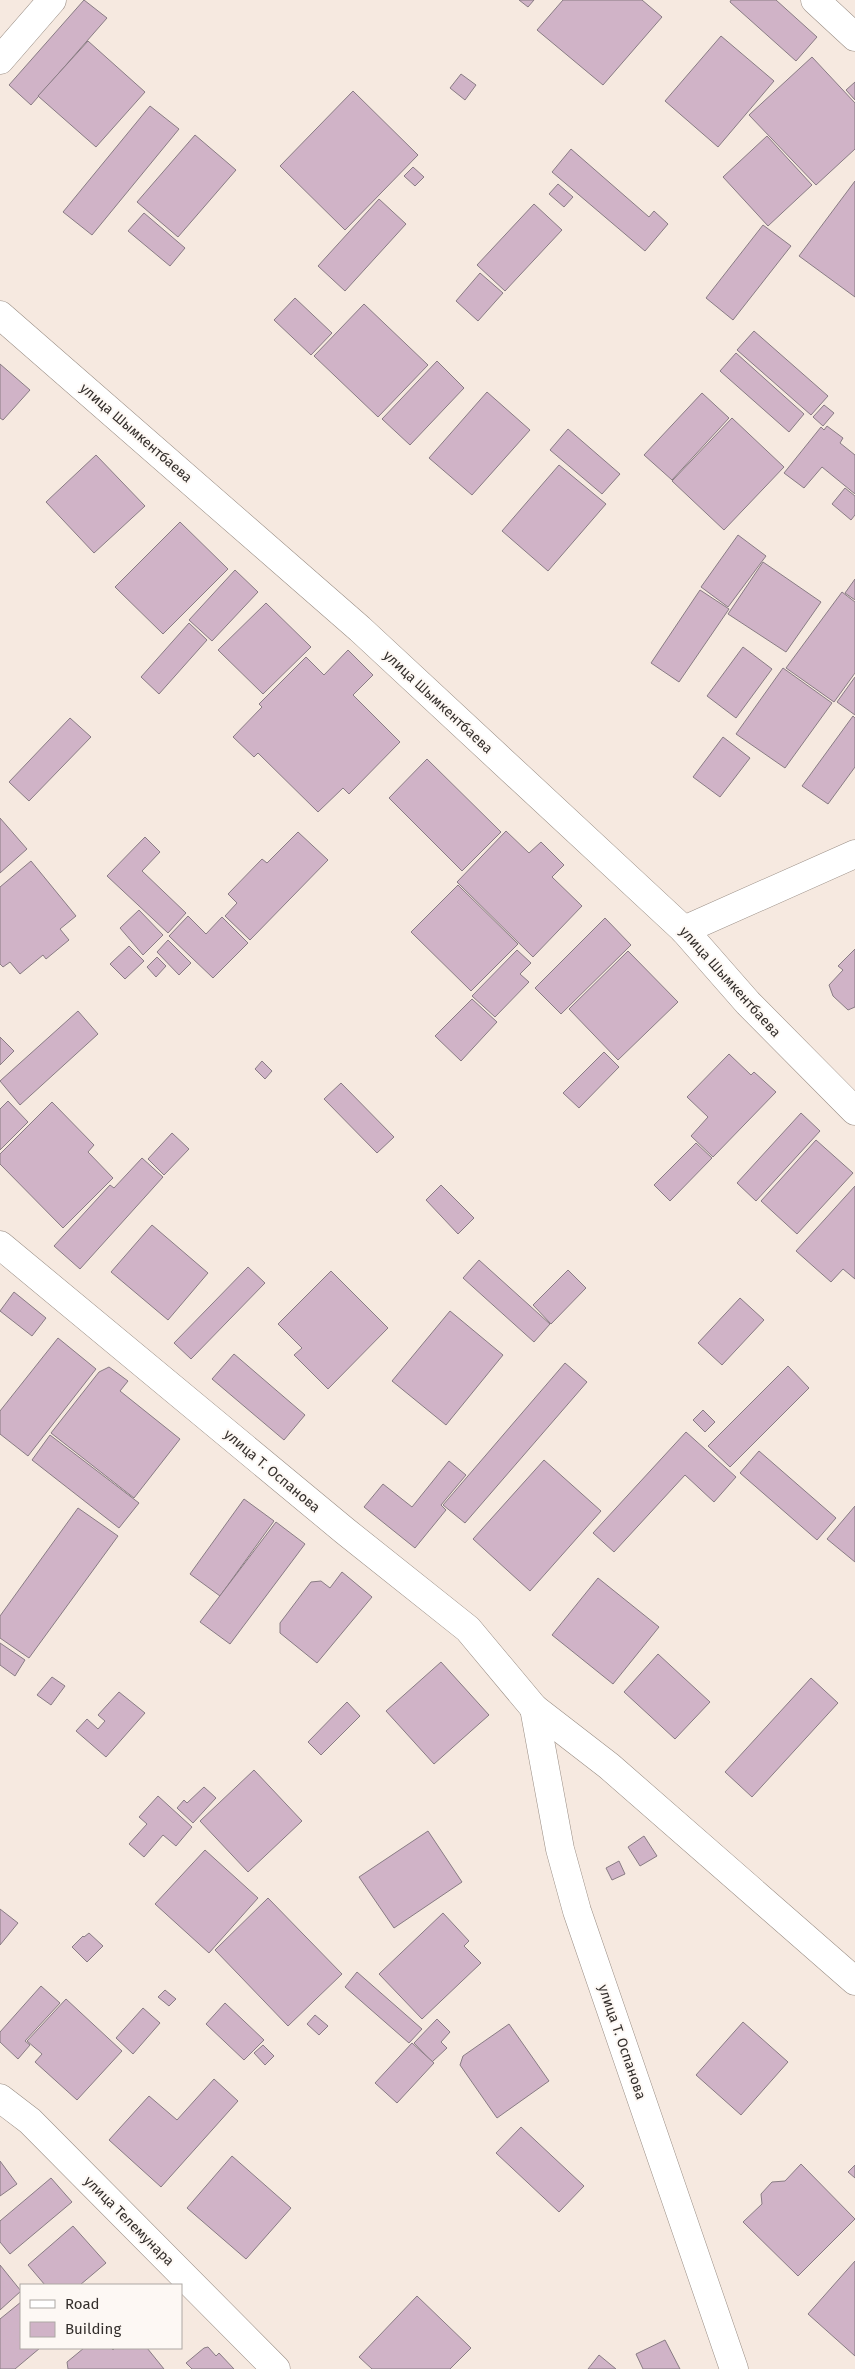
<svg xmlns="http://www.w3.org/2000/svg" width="855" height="2369" font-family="'Fira Sans',sans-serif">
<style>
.building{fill:#d0b3c7;stroke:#897c84}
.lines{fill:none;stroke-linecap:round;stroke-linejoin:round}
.minor-casing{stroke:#998d84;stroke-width:29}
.minor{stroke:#fff;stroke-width:28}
.labels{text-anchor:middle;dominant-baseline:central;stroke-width:4;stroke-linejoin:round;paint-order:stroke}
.street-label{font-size:14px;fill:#342f2c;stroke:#fdf8f4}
</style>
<rect width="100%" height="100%" fill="#f6e9e0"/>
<!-- building -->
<g class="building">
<path d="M 84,0 L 107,18 L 31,105 L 9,85 Z"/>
<path d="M 519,0 L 534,0 L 528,7 Z"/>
<path d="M 563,0 L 642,0 L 662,17 L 603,85 L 537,30 Z"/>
<path d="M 731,0 L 776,0 L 817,37 L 796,61 L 730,2 Z"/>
<path d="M 721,36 L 774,81 L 718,147 L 665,101 Z"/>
<path d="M 88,41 L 145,92 L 96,147 L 38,96 Z"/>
<path d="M 812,57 L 855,103 L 855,149 L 816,185 L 749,115 Z"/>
<path d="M 461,74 L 476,85 L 465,100 L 450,88 Z"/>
<path d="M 855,82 L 855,100 L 846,90 Z"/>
<path d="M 353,91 L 418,155 L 345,230 L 280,166 Z"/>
<path d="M 150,106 L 179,129 L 92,235 L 63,212 Z"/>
<path d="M 195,135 L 236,170 L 178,237 L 137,202 Z"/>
<path d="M 767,136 L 812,185 L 768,226 L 723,177 Z"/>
<path d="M 571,149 L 649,217 L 654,211 L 668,224 L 645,251 L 552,172 Z"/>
<path d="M 413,167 L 424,177 L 415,186 L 404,176 Z"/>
<path d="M 855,181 L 855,297 L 799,256 Z"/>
<path d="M 558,184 L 573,197 L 564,207 L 549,194 Z"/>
<path d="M 379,199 L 406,224 L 345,291 L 318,266 Z"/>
<path d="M 534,204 L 562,230 L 505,291 L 477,265 Z"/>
<path d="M 144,213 L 185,248 L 170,266 L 128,231 Z"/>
<path d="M 763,225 L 791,246 L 733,320 L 706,298 Z"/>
<path d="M 480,273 L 503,293 L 478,321 L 456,301 Z"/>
<path d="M 295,298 L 332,333 L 311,355 L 274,320 Z"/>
<path d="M 364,304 L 428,365 L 378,417 L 314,356 Z"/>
<path d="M 754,331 L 828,396 L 811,415 L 737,350 Z"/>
<path d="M 736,353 L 804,414 L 789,432 L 720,371 Z"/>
<path d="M 437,361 L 464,388 L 410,445 L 382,419 Z"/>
<path d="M 0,364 L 30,390 L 3,420 L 0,418 Z"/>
<path d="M 487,392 L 530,430 L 472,495 L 429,458 Z"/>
<path d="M 702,393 L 729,418 L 672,480 L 644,455 Z"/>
<path d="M 824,405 L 834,413 L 823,426 L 813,417 Z"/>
<path d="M 732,418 L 784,467 L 724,530 L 672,481 Z"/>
<path d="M 827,426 L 843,438 L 840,443 L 855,455 L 855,494 L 822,467 L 804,488 L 784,473 L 821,427 L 824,430 Z"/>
<path d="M 568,429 L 620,474 L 602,494 L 550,450 Z"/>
<path d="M 96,455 L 145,506 L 94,553 L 46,502 Z"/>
<path d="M 559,465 L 606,504 L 548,571 L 502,531 Z"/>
<path d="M 845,488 L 855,496 L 855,515 L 851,520 L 832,504 Z"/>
<path d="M 180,522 L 228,569 L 163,634 L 115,587 Z"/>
<path d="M 738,535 L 766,556 L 728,607 L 701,587 Z"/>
<path d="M 763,562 L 821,602 L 786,652 L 728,614 Z"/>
<path d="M 235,570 L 258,592 L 212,641 L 189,620 Z"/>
<path d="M 855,579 L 855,600 L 845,593 Z"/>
<path d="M 700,590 L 729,609 L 679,682 L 651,663 Z"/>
<path d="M 842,592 L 855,602 L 855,673 L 834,702 L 786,668 Z"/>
<path d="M 266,603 L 311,647 L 263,694 L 218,650 Z"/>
<path d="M 189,623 L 207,640 L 159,694 L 141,677 Z"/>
<path d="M 743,647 L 772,669 L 736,718 L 707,696 Z"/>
<path d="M 348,650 L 373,675 L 353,695 L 400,742 L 349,794 L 343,788 L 318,812 L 258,753 L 254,757 L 233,737 L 262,707 L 259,704 L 306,657 L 324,675 Z"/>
<path d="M 783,668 L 832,703 L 785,768 L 736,734 Z"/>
<path d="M 855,677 L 855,715 L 837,702 Z"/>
<path d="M 853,716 L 855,718 L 855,767 L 828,804 L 802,786 Z"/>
<path d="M 70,718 L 91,737 L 29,801 L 9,782 Z"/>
<path d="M 723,737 L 750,758 L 720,797 L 693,777 Z"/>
<path d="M 427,759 L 501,832 L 462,871 L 389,798 Z"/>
<path d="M 0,818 L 27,849 L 0,873 Z"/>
<path d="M 506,831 L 529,853 L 541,842 L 564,865 L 552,877 L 582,906 L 533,957 L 457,882 Z"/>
<path d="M 298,832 L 328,860 L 250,940 L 225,916 L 237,903 L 228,894 L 262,859 L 267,863 Z"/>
<path d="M 145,837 L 160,852 L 142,871 L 186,913 L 168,933 L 107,876 Z"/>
<path d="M 31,861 L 76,916 L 60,929 L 69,940 L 46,959 L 43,955 L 20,974 L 10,962 L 3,967 L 0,964 L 0,887 Z"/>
<path d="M 458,885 L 518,944 L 471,991 L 411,932 Z"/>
<path d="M 139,910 L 163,935 L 143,955 L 120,928 Z"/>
<path d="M 188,916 L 206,934 L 222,917 L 248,943 L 213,978 L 169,936 Z"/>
<path d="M 605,918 L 631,945 L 561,1014 L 535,988 Z"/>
<path d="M 168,940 L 191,963 L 179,975 L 157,952 Z"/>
<path d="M 129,946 L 144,961 L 125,979 L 110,964 Z"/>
<path d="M 855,949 L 855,1007 L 848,1010 L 833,996 L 829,985 L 843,970 L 838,966 Z"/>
<path d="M 517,950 L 531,963 L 520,974 L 529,982 L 495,1017 L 472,996 Z"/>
<path d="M 628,951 L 678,1002 L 618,1060 L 569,1009 Z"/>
<path d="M 157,957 L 166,966 L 156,977 L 147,967 Z"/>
<path d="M 472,999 L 497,1022 L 461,1061 L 435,1036 Z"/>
<path d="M 78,1011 L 98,1034 L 20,1105 L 0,1081 Z"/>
<path d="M 0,1037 L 14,1051 L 0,1065 Z"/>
<path d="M 604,1052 L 619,1067 L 579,1108 L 563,1093 Z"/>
<path d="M 729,1054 L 751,1075 L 754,1072 L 776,1092 L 713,1157 L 691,1136 L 708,1117 L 687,1097 Z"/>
<path d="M 262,1061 L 272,1071 L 265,1079 L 255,1069 Z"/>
<path d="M 341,1083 L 394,1137 L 377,1153 L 324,1099 Z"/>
<path d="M 8,1101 L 28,1122 L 0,1150 L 0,1109 Z"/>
<path d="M 52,1102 L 94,1145 L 88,1152 L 113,1178 L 63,1228 L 0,1164 L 0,1154 Z"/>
<path d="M 801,1113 L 820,1131 L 756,1201 L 737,1183 Z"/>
<path d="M 172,1133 L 189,1149 L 164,1175 L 148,1159 Z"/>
<path d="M 816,1140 L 853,1173 L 797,1234 L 761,1201 Z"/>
<path d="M 696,1143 L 712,1158 L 670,1201 L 654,1185 Z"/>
<path d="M 142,1158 L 163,1177 L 80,1269 L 54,1246 L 110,1185 L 114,1188 Z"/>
<path d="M 441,1185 L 474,1218 L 458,1234 L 426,1200 Z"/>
<path d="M 855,1186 L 855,1279 L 843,1269 L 831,1282 L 796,1251 Z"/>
<path d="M 152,1225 L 208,1273 L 168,1320 L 111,1272 Z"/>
<path d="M 479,1260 L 550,1324 L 534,1342 L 463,1278 Z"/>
<path d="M 248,1267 L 265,1283 L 191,1359 L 174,1343 Z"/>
<path d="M 568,1270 L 586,1288 L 551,1324 L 533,1305 Z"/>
<path d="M 331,1271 L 388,1328 L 328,1389 L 294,1355 L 302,1348 L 278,1324 Z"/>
<path d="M 14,1292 L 46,1318 L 32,1336 L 0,1311 Z"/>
<path d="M 740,1298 L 764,1320 L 722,1365 L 698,1343 Z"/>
<path d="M 450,1311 L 503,1355 L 446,1425 L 392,1381 Z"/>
<path d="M 58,1338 L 96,1369 L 28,1456 L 0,1434 L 0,1411 Z"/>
<path d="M 234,1354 L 305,1415 L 284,1440 L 212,1379 Z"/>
<path d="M 565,1363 L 587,1382 L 465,1523 L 443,1505 Z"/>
<path d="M 788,1366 L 809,1388 L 730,1467 L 708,1446 Z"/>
<path d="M 109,1367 L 128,1381 L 120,1391 L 180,1439 L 134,1498 L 51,1433 L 99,1372 Z"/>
<path d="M 703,1410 L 715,1422 L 705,1432 L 693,1420 Z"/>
<path d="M 686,1432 L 736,1477 L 714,1502 L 685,1475 L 614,1552 L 593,1533 Z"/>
<path d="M 50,1435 L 139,1503 L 119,1528 L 32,1460 Z"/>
<path d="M 759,1451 L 836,1518 L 817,1540 L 740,1473 Z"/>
<path d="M 544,1460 L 601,1511 L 530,1591 L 473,1539 Z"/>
<path d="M 449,1461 L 466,1475 L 441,1505 L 446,1510 L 415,1548 L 364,1507 L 383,1484 L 412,1507 Z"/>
<path d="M 244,1499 L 274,1521 L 220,1596 L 190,1574 Z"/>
<path d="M 855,1506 L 855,1562 L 827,1539 Z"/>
<path d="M 78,1508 L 118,1536 L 29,1658 L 0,1638 L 0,1616 Z"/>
<path d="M 276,1522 L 305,1544 L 230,1644 L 200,1622 Z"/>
<path d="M 342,1572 L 372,1597 L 317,1663 L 280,1633 L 280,1623 L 311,1582 L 321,1581 L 330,1588 Z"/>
<path d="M 598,1578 L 659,1627 L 613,1684 L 552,1635 Z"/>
<path d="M 0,1643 L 25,1660 L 15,1676 L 0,1665 Z"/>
<path d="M 658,1654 L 710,1702 L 675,1739 L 624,1692 Z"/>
<path d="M 441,1662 L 489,1715 L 434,1764 L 386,1711 Z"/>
<path d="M 52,1677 L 65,1686 L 51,1705 L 37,1695 Z"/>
<path d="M 811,1678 L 838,1703 L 752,1797 L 725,1772 Z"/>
<path d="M 119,1692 L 145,1713 L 106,1757 L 76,1731 L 87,1719 L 98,1729 L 105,1721 L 98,1715 Z"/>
<path d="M 347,1702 L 360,1716 L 321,1755 L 308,1742 Z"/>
<path d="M 254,1770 L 302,1821 L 248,1872 L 200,1821 Z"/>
<path d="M 204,1787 L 216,1798 L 193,1823 L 177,1808 L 184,1800 L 187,1803 Z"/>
<path d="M 158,1796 L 192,1827 L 176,1846 L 163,1835 L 144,1857 L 129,1844 L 147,1824 L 139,1817 Z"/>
<path d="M 428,1831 L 462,1882 L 394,1928 L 359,1877 Z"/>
<path d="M 644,1836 L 657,1856 L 640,1866 L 628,1847 Z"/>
<path d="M 205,1850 L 258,1898 L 209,1953 L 155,1904 Z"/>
<path d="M 619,1861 L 625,1874 L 612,1880 L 606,1868 Z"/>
<path d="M 268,1898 L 342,1974 L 288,2026 L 215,1950 Z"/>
<path d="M 0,1909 L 18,1923 L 0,1945 Z"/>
<path d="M 443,1913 L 469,1941 L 464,1946 L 481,1963 L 422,2019 L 379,1974 Z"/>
<path d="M 89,1933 L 103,1946 L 87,1962 L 72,1947 L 83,1936 L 84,1937 Z"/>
<path d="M 357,1972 L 422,2029 L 409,2043 L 345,1987 Z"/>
<path d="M 41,1986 L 60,2003 L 25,2041 L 30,2045 L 18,2059 L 0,2042 L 0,2032 Z"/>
<path d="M 165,1990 L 176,1999 L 169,2006 L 158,1997 Z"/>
<path d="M 66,1999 L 122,2051 L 77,2100 L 35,2062 L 42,2054 L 27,2041 Z"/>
<path d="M 225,2003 L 264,2040 L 244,2060 L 206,2024 Z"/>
<path d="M 143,2008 L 160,2023 L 133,2054 L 116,2038 Z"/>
<path d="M 315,2015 L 328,2026 L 319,2035 L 307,2024 Z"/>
<path d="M 437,2019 L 450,2032 L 441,2042 L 447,2048 L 432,2062 L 414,2043 Z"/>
<path d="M 743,2022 L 788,2062 L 741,2115 L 696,2075 Z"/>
<path d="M 509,2024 L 549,2081 L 497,2118 L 460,2065 L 463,2056 Z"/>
<path d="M 412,2043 L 434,2063 L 397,2103 L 375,2083 Z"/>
<path d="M 263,2045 L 274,2056 L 265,2065 L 254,2053 Z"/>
<path d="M 214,2079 L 238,2101 L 161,2187 L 109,2140 L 149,2096 L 177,2120 Z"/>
<path d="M 521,2127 L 584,2186 L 559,2212 L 496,2153 Z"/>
<path d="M 232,2156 L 291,2208 L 246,2259 L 187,2208 Z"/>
<path d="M 0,2161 L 17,2184 L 0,2196 Z"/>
<path d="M 801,2164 L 855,2219 L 798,2276 L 743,2222 L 762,2204 L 761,2194 L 772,2182 L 785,2181 Z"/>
<path d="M 855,2165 L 855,2178 L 848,2172 Z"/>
<path d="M 51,2178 L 72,2202 L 10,2254 L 0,2242 L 0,2221 Z"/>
<path d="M 73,2226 L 106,2263 L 80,2285 L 45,2285 L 28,2265 Z"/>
<path d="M 855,2261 L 855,2356 L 808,2314 Z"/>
<path d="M 0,2265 L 21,2291 L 0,2310 Z"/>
<path d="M 417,2296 L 471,2348 L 450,2369 L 372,2369 L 359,2357 Z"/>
<path d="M 21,2302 L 21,2348 L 40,2348 L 15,2369 L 0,2369 L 0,2319 Z"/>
<path d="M 665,2340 L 680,2369 L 643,2369 L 636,2354 Z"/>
<path d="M 208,2347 L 216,2356 L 219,2353 L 234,2369 L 192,2369 L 186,2363 L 204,2348 Z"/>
<path d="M 84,2348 L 111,2348 L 113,2350 L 115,2348 L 147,2348 L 164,2369 L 68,2369 L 67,2362 Z"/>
<path d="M 599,2355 L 616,2369 L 588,2369 Z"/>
</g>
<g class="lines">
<defs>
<g id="minor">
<path d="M 815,0 L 855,37"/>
<path d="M 0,60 L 52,0"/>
<path d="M 0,315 L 360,629 L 684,930 L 748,1003 L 855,1111"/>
<path d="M 684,930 L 855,854"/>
<path d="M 0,1245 L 345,1531 L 468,1629 L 534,1708 L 609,1766 L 855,1981"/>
<path d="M 534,1708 L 560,1849 L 577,1911 L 734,2369"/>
<path d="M 0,2098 L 30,2121 L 276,2369"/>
</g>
</defs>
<!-- minor casing -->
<use href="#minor" class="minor-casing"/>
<!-- minor -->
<use href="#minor" class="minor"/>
</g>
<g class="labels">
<!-- street labels -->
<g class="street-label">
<text transform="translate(136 433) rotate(41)">улица Шымкентбаева</text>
<text transform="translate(438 702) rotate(43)">улица Шымкентбаева</text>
<text transform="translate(730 982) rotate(48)">улица Шымкентбаева</text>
<text transform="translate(272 1471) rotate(40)">улица Т. Оспанова</text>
<text transform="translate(622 2042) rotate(71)">улица Т. Оспанова</text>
<text transform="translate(129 2221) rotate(45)">улица Телемунара</text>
</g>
</g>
<!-- legend -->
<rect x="20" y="2284" width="162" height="65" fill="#fdf8f4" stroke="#ada8a4"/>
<rect x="30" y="2300" width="25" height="8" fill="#ffffff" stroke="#ada8a4"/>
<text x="65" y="2309" font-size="15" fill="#342f2c">Road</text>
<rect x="30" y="2322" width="25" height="15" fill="#d0b3c7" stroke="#ada8a4"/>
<text x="65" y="2334" font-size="15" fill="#342f2c">Building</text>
</svg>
